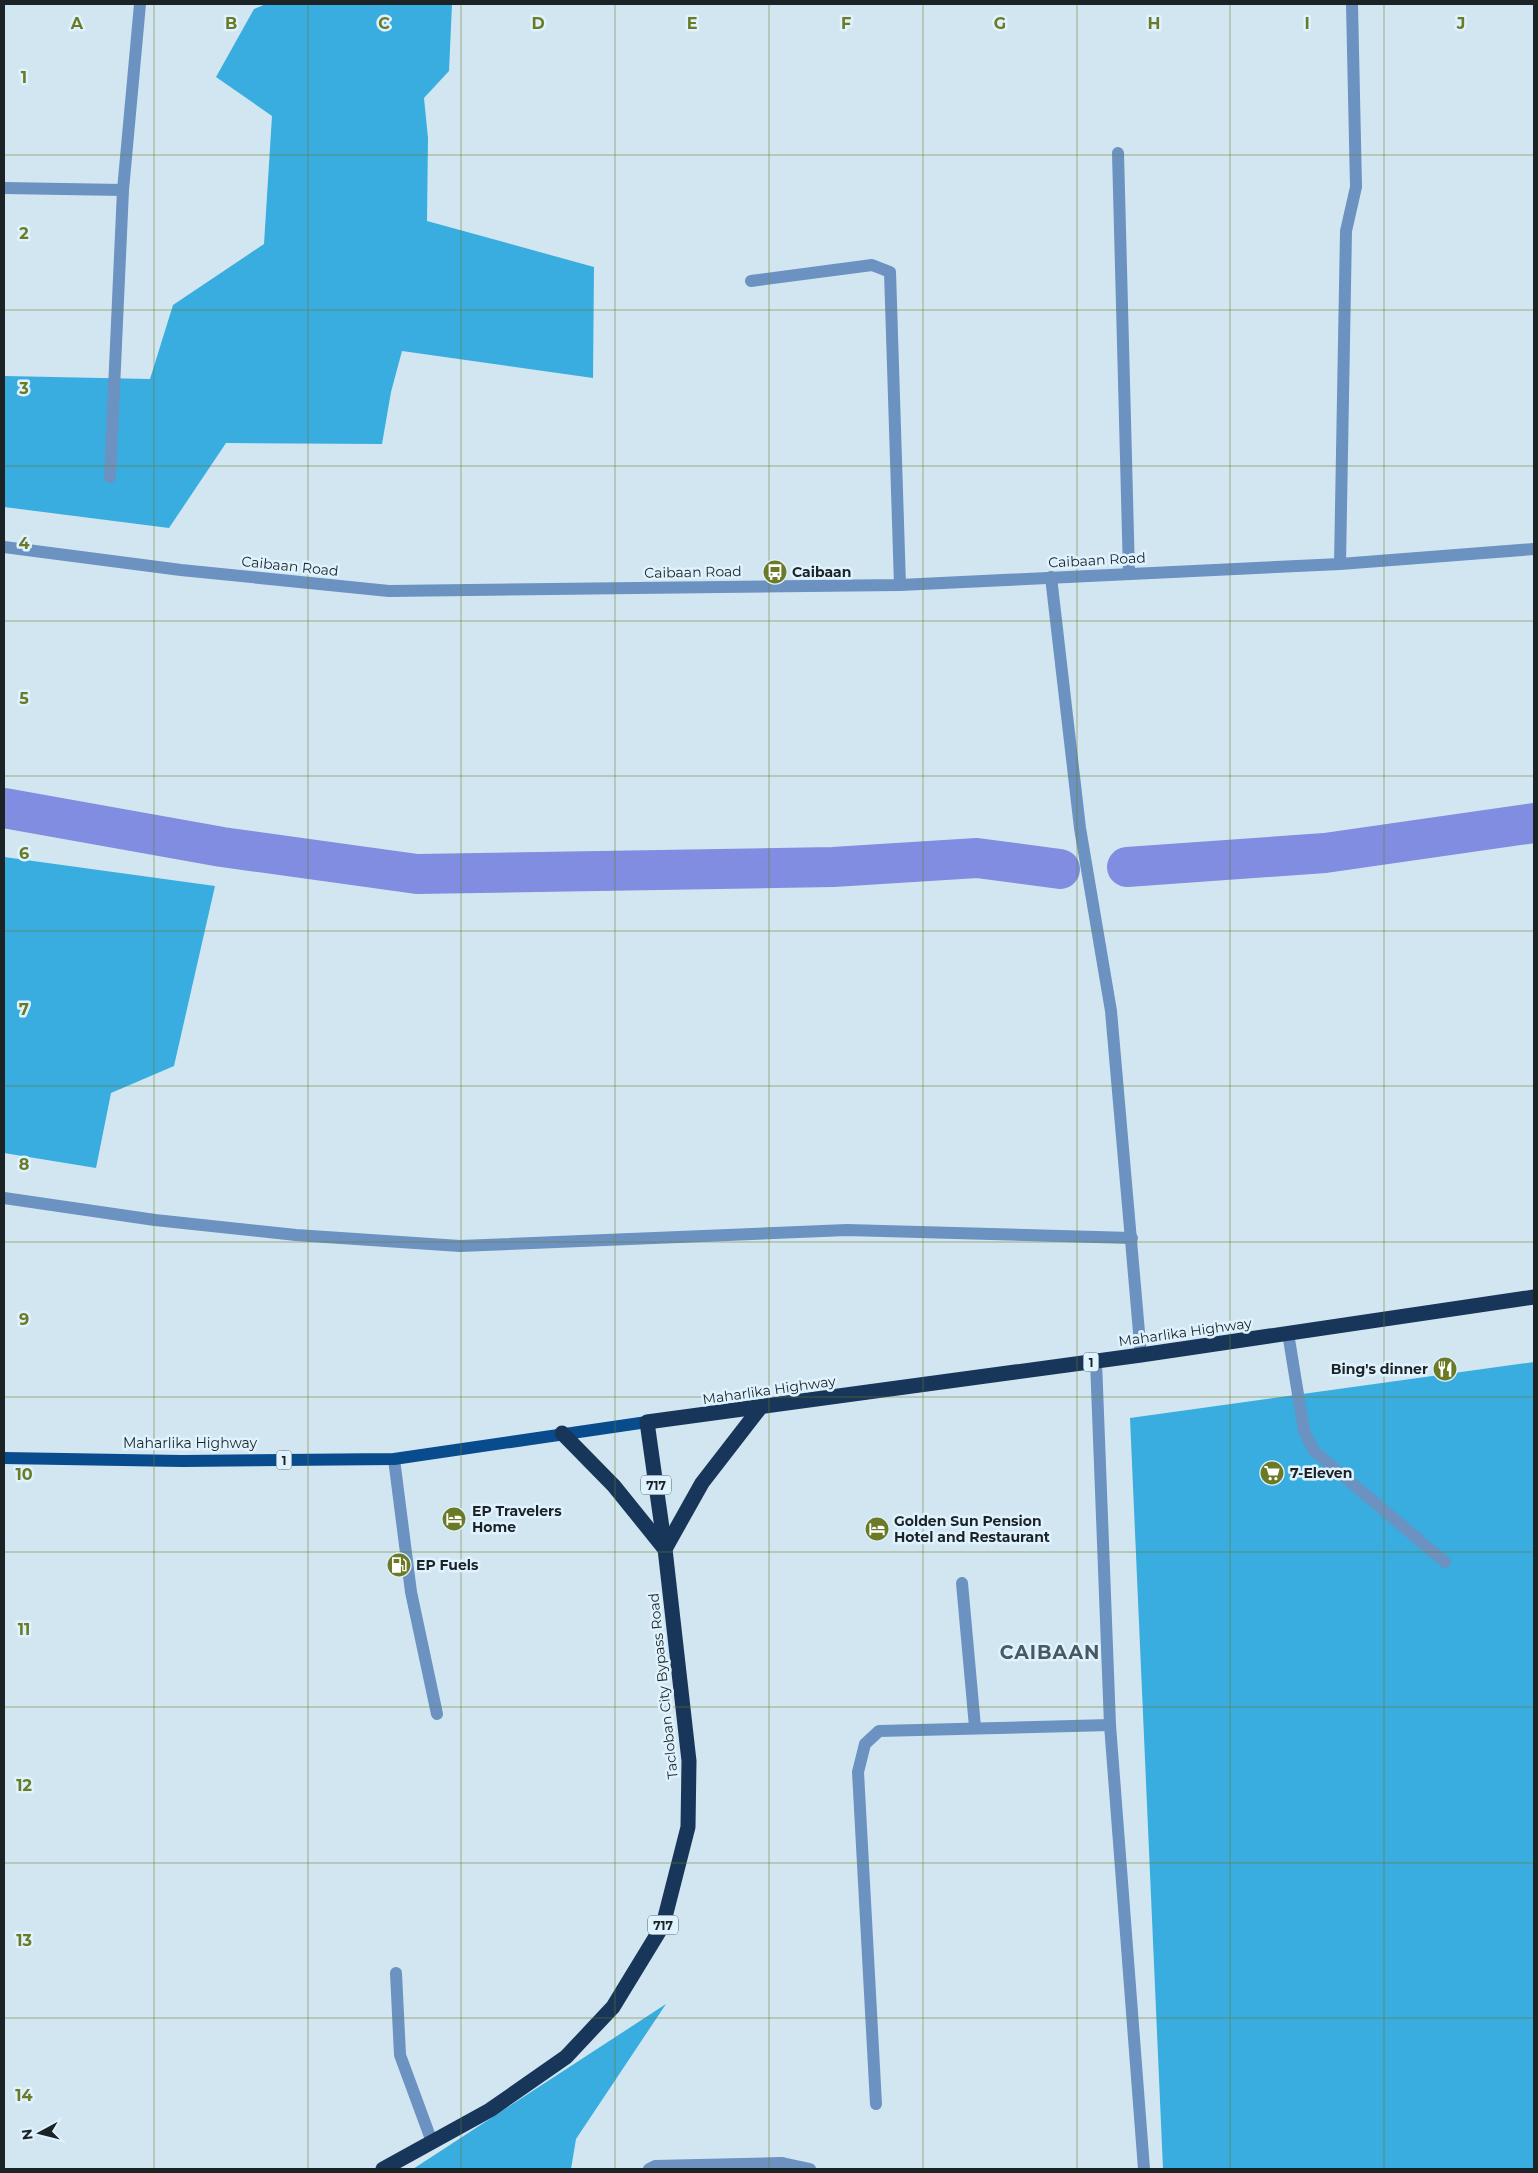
<svg xmlns="http://www.w3.org/2000/svg" width="1538" height="2173" font-family="Montserrat,sans-serif">
<style>
.forest{fill:#39addf}
.lines{fill:none;stroke-linecap:round;stroke-linejoin:round}
.canal{stroke:#818de0;stroke-width:40}
.minor{stroke:#6c92c1;stroke-width:12}
.major{stroke:#094c8e;stroke-width:12}
.highway{stroke:#17365a;stroke-width:15}
.grid{fill:none;stroke:#6b7a27;stroke-width:1;stroke-opacity:0.55}
.labels{text-anchor:middle;dominant-baseline:central;stroke-width:5;stroke-linejoin:round;paint-order:stroke}
.shield{fill:#dff3fe;stroke:#566168;stroke-width:1}
.shield-label{font-size:12px;font-weight:bold;fill:#1c2327}
.street-label{font-size:14px;fill:#1c2327;stroke:#dff3fe}
.poi-label{font-size:14px;font-weight:bold;fill:#1c2327;stroke:#dff3fe;text-anchor:start}
.district-label{font-size:19px;font-weight:bold;letter-spacing:1px;fill:#485962;stroke:#dff3fe}
.grid-label{font-size:16px;text-anchor:middle;font-weight:bold;fill:#6b7a27;stroke:#dff3fe;stroke-width:5;stroke-linejoin:round;paint-order:stroke}
</style>
<rect width="100%" height="100%" fill="#d2e6f1"/>
<!-- forest -->
<g class="forest">
<path d="M 266,4 L 452,4 L 449,71 L 424,98 L 428,138 L 427,221 L 594,267 L 593,378 L 402,351 L 391,392 L 382,444 L 226,443 L 169,528 L 4,507 L 4,376 L 150,379 L 173,305 L 264,244 L 272,116 L 216,77 L 254,9 Z"/>
<path d="M 4,857 L 215,886 L 174,1066 L 111,1093 L 96,1168 L 4,1153 Z"/>
<path d="M 1534,1362 L 1534,2169 L 1163,2169 L 1130,1418 Z"/>
<path d="M 666,2004 L 576,2139 L 571,2169 L 413,2169 Z"/>
</g>
<g class="lines">
<!-- canal -->
<g class="canal">
<path d="M 4,808 L 222,847 L 417,874 L 833,867 L 977,858 L 1060,869"/>
<path d="M 1127,867 L 1325,853 L 1534,823"/>
</g>
<!-- minor -->
<g class="minor">
<path d="M 1118,153 L 1129,573"/>
<path d="M 4,188 L 123,190 L 140,4"/>
<path d="M 751,281 L 872,265 L 890,272 L 900,585"/>
<path d="M 110,477 L 123,190"/>
<path d="M 4,547 L 181,570 L 389,591 L 900,585 L 1340,564 L 1534,549"/>
<path d="M 1340,564 L 1346,231 L 1356,187 L 1352,4"/>
<path d="M 1051,577 L 1080,828 L 1111,1011 L 1141,1355"/>
<path d="M 4,1198 L 155,1220 L 296,1235 L 460,1246 L 847,1230 L 1132,1238"/>
<path d="M 1288,1333 L 1304,1431 L 1314,1451 L 1445,1562"/>
<path d="M 1096,1361 L 1110,1725 L 1144,2169"/>
<path d="M 394,1459 L 411,1592 L 437,1714"/>
<path d="M 962,1583 L 975,1727"/>
<path d="M 396,1973 L 400,2055 L 432,2142"/>
<path d="M 876,2104 L 858,1772 L 865,1744 L 879,1731 L 1110,1725"/>
<path d="M 649,2169 L 655,2166 L 782,2163"/>
<path d="M 782,2169 L 782,2163 L 810,2169"/>
</g>
<!-- major -->
<path class="major" d="M 4,1458 L 182,1461 L 394,1459 L 647,1422"/>
<!-- highway -->
<g class="highway">
<path d="M 562,1433 L 614,1486 L 664,1548"/>
<path d="M 665,1549 L 702,1483 L 760,1408"/>
<path d="M 383,2169 L 490,2110 L 566,2057 L 613,2007 L 663,1925 L 688,1827 L 689,1761 L 665,1549 L 647,1422 L 1141,1355 L 1534,1297"/>
</g>
</g>
<!-- grid -->
<path class="grid" d="M 154,4 L 154,2169M 308,4 L 308,2169M 461,4 L 461,2169M 615,4 L 615,2169M 769,4 L 769,2169M 923,4 L 923,2169M 1077,4 L 1077,2169M 1230,4 L 1230,2169M 1384,4 L 1384,2169M 4,155 L 1534,155M 4,310 L 1534,310M 4,466 L 1534,466M 4,621 L 1534,621M 4,776 L 1534,776M 4,931 L 1534,931M 4,1086 L 1534,1086M 4,1242 L 1534,1242M 4,1397 L 1534,1397M 4,1552 L 1534,1552M 4,1707 L 1534,1707M 4,1863 L 1534,1863M 4,2018 L 1534,2018"/>
<!-- icons -->
<defs>
<symbol id="bus-disc" viewBox="-11 -11 22 22"><circle r="9.5" fill="#6b7a27" stroke="#dff3fe"/><path d="M-5-6H5V4H4V6H2V4H-2V6H-4V4H-5ZM-3.5-4V0h7V-4ZM-3.5 1.2v1.5H-2V1.2ZM2 1.2v1.5H3.5V1.2Z" fill="#fff"/></symbol>
<symbol id="restaurant-disc" viewBox="-11 -11 22 22"><circle r="9.5" fill="#6b7a27" stroke="#dff3fe"/><path d="M-5-6h1v4h1v-4h1v4h1v-4h1v5L-1.5 .5V6h-2V.5L-5-1ZM5-6V6H3V1.5H1.5Q1.5-4 5-6Z" fill="#fff"/></symbol>
<symbol id="supermarket-disc" viewBox="-11 -11 22 22"><circle r="9.5" fill="#6b7a27" stroke="#dff3fe"/><path d="M-6-5.5h2.5l.6 2H6L4.5 2H-2.5L-4.4-4H-6ZM-1.5 3.2a1.3 1.3 0 1 0 .1 0ZM3 3.2a1.3 1.3 0 1 0 .1 0Z" fill="#fff"/></symbol>
<symbol id="hotel-disc" viewBox="-11 -11 22 22"><circle r="9.5" fill="#6b7a27" stroke="#dff3fe"/><path d="M-6-4.5h1.5V1H6V5H4.5V3h-9V5H-6ZM-4 0a1.8 1.8 0 1 1 3.6 0ZM.5 0V-2.5h3Q6-2.5 6 0Z" fill="#fff"/></symbol>
<symbol id="fuel-disc" viewBox="-11 -11 22 22"><circle r="9.5" fill="#6b7a27" stroke="#dff3fe"/><path d="M-5.5-6h7V0h2V4h1.3V-2.5L3-4.5l.8-.8L6-3V5H2.5V1h-1V6h-7ZM-4.2-4.7v3.2H.2V-4.7Z" fill="#fff"/></symbol>
</defs>
<g fill-rule="evenodd">
<use href="#bus-disc" x="761" y="558" width="28" height="28"/>
<use href="#restaurant-disc" x="1431" y="1355" width="28" height="28"/>
<use href="#supermarket-disc" x="1258" y="1459" width="28" height="28"/>
<use href="#hotel-disc" x="440" y="1505" width="28" height="28"/>
<use href="#hotel-disc" x="863" y="1515" width="28" height="28"/>
<use href="#fuel-disc" x="385" y="1551" width="28" height="28"/>
</g>
<g class="labels">
<!-- shield labels -->
<g class="shield">
<rect x="1083.5" y="1352.5" width="15" height="19" rx="4"/>
<rect x="276.5" y="1450.5" width="15" height="19" rx="4"/>
<rect x="641" y="1475.5" width="30" height="19" rx="4"/>
<rect x="648" y="1915.5" width="30" height="19" rx="4"/>
</g>
<g class="shield-label">
<text x="1091" y="1362">1</text>
<text x="284" y="1460">1</text>
<text x="656" y="1485">717</text>
<text x="663" y="1925">717</text>
</g>
<!-- street labels -->
<g class="street-label">
<text transform="translate(1097 560) rotate(-3)">Caibaan Road</text>
<text transform="translate(290 566) rotate(6)">Caibaan Road</text>
<text transform="translate(693 572) rotate(-1)">Caibaan Road</text>
<text transform="translate(1185 1332) rotate(-8)">Maharlika Highway</text>
<text transform="translate(769 1390) rotate(-8)">Maharlika Highway</text>
<text x="190" y="1443">Maharlika Highway</text>
<text transform="translate(663 1686) rotate(-96)">Tacloban City Bypass Road</text>
</g>
<!-- poi labels -->
<g class="poi-label">
<text x="792" y="572">Caibaan</text>
<text x="1428" y="1369" text-anchor="end">Bing's dinner</text>
<text x="1290" y="1473">7-Eleven</text>
<text x="472" y="1511">EP Travelers<tspan x="472" dy="16">Home</tspan></text>
<text x="894" y="1521">Golden Sun Pension<tspan x="894" dy="16">Hotel and Restaurant</tspan></text>
<text x="416" y="1565">EP Fuels</text>
</g>
<!-- district labels -->
<g class="district-label">
<text x="1050" y="1652">CAIBAAN</text>
</g>
</g>
<g class="grid-label">
<text x="77" y="29">A</text>
<text x="231" y="29">B</text>
<text x="384" y="29">C</text>
<text x="538" y="29">D</text>
<text x="692" y="29">E</text>
<text x="846" y="29">F</text>
<text x="1000" y="29">G</text>
<text x="1154" y="29">H</text>
<text x="1307" y="29">I</text>
<text x="1461" y="29">J</text>
<text x="24" y="83">1</text>
<text x="24" y="239">2</text>
<text x="24" y="394">3</text>
<text x="24" y="549">4</text>
<text x="24" y="704">5</text>
<text x="24" y="859">6</text>
<text x="24" y="1015">7</text>
<text x="24" y="1170">8</text>
<text x="24" y="1325">9</text>
<text x="24" y="1480">10</text>
<text x="24" y="1635">11</text>
<text x="24" y="1791">12</text>
<text x="24" y="1946">13</text>
<text x="24" y="2101">14</text>
</g>
<!-- border -->
<rect width="1538" height="2173" fill="none" stroke="#1c2327" stroke-width="10"/>
<!-- north arrow -->
<g transform="translate(40 2133) rotate(263)" stroke="#dff3fe" stroke-width="4" paint-order="stroke">
<path d="M0-4L9 19L0 12L-9 19Z" fill="#1c2327"/>
<text y="-8" font-size="14" font-weight="bold" text-anchor="middle" fill="#1c2327">N</text>
</g>
</svg>
